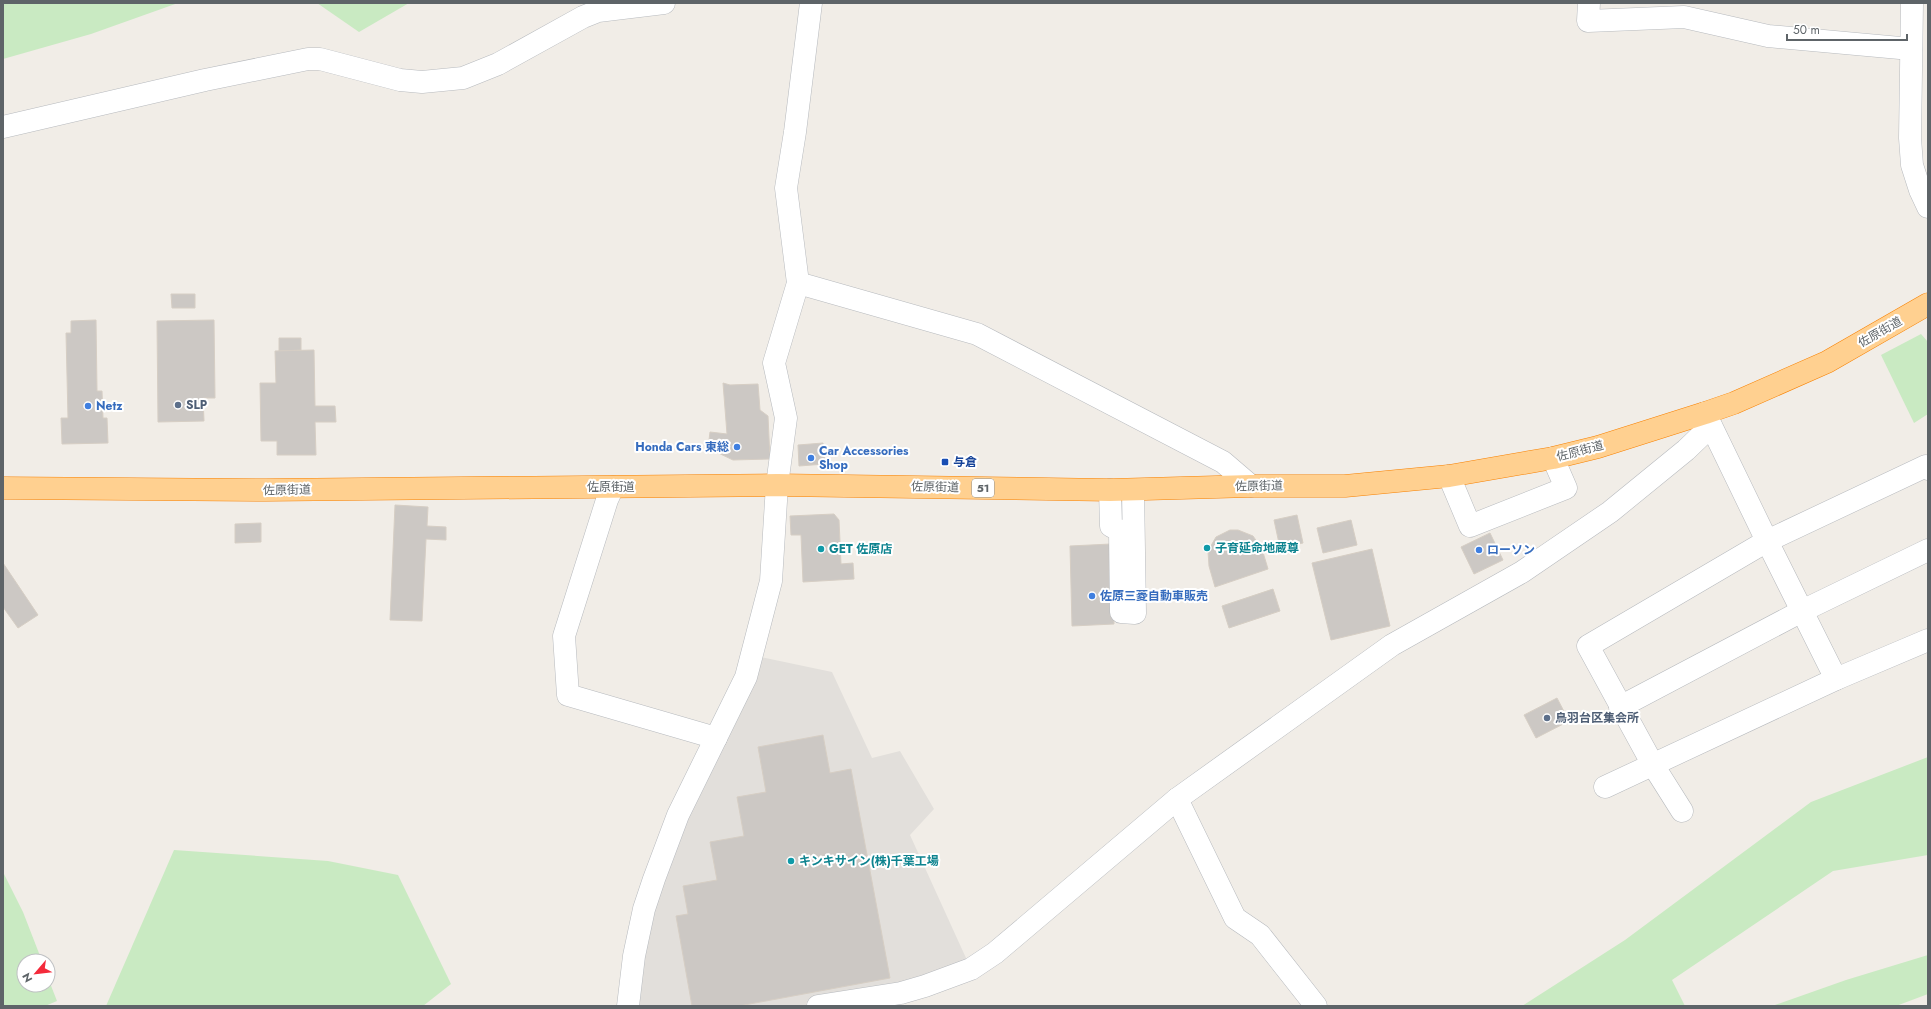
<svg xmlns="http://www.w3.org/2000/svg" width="1931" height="1009" font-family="Jost,'Noto Sans JP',sans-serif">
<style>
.industrial{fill:#e2dfdb}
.green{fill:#c9eac2}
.building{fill:#ccc8c4;stroke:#d6cec4}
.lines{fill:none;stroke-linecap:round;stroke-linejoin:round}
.minor-casing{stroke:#b7babe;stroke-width:23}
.highway-casing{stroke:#f88100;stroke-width:23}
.minor{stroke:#fff;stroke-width:22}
.highway{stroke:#ffd090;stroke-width:22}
.service-dot{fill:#5c6f8a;stroke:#fff;stroke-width:1.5}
.shop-dot{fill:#3f7fe0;stroke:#fff;stroke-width:1.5}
.transit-dot{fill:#1a4fb4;stroke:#fff;stroke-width:1.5}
.culture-dot{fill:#0f9aa8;stroke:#fff;stroke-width:1.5}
.labels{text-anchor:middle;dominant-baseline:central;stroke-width:4;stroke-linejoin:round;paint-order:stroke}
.shield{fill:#fff;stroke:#8e9295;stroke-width:1}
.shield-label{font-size:11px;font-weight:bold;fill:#5e6468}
.street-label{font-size:12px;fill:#5e6468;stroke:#fff}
.service-label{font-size:12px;font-weight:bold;fill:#4e5e75;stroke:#fff;text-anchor:start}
.shop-label{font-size:12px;font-weight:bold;fill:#366cbe;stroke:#fff;text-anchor:start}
.transit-label{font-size:12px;font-weight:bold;fill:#164399;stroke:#fff;text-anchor:start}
.culture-label{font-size:12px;font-weight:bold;fill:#0d838f;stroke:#fff;text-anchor:start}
</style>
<rect width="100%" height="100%" fill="#f1ede7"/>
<!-- industrial -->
<path class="industrial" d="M 752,655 L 832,672 L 872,758 L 900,751 L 934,809 L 910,835 L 971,969 L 818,1006 L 628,1006 L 634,956 Z"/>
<!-- green -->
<g class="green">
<path d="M 3,3 L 178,3 L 91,34 L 3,59 Z"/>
<path d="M 317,3 L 409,3 L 359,32 Z"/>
<path d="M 1921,334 L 1928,342 L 1928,414 L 1914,423 L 1881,355 Z"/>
<path d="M 1928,757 L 1928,855 L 1833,871 L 1672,980 L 1685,1006 L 1522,1006 L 1625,940 L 1811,802 Z"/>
<path d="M 174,850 L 328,861 L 398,875 L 451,984 L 423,1006 L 106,1006 Z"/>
<path d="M 3,872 L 23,912 L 42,961 L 24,961 L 24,985 L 48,985 L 48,978 L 57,1001 L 45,1006 L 3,1006 Z"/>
<path d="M 1928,955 L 1928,994 L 1896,1006 L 1772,1006 L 1846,980 Z"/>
</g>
<!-- building -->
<g class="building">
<path d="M 171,294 L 195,294 L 195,308 L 172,308 Z"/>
<path d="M 96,320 L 97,391 L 102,391 L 103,418 L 107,418 L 108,443 L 62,444 L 61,418 L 68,418 L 66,333 L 71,333 L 71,321 Z"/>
<path d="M 214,320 L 215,398 L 203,398 L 204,421 L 158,422 L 157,321 Z"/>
<path d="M 279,338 L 301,338 L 301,350 L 279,351 Z"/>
<path d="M 314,350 L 315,406 L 335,406 L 336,422 L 315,422 L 316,455 L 277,455 L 277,441 L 261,441 L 260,383 L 276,383 L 275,351 Z"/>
<path d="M 723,383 L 730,385 L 758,384 L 760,410 L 768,416 L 770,459 L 733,460 L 708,448 L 710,432 L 727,434 Z"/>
<path d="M 823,443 L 825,464 L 799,466 L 798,445 Z"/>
<path d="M 395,505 L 428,507 L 427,526 L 446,527 L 446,540 L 426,539 L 422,621 L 390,620 Z"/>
<path d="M 834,514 L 839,520 L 841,564 L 853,563 L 854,579 L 803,582 L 801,535 L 791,535 L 790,516 Z"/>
<path d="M 1297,515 L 1303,543 L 1280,548 L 1274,520 Z"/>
<path d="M 1351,520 L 1357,545 L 1323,553 L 1317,528 Z"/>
<path d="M 261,523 L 261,542 L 235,543 L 235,524 Z"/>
<path d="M 1230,530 L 1238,530 L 1253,536 L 1262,549 L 1268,569 L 1215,587 L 1209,566 L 1208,551 L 1216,537 Z"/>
<path d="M 1490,533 L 1503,560 L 1474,574 L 1461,547 Z"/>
<path d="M 1111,544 L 1114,624 L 1072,626 L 1070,546 Z"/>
<path d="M 1372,549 L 1390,626 L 1331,640 L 1312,563 Z"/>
<path d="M 3,563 L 38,615 L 18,628 L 3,607 Z"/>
<path d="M 1273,589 L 1280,611 L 1229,628 L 1222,606 Z"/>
<path d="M 1557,698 L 1569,721 L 1536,738 L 1524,715 Z"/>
<path d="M 823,735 L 830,773 L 851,769 L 890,978 L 739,1006 L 692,1006 L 676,916 L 688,914 L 683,886 L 717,880 L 710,842 L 744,836 L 737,797 L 766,792 L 758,747 Z"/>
</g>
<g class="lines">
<defs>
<g id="minor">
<path d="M 1589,3 L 1588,21 L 1684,17 L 1768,36 L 1911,49"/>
<path d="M 1912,3 L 1910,138 L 1912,165 L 1920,190 L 1928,207"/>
<path d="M 3,127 L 205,80 L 308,59 L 320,59 L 400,80 L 422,82 L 463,78 L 498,64 L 583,17 L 598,11 L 664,3"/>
<path d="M 798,283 L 977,334 L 1223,462 L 1251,486"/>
<path d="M 1705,413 L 1767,541 L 1836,679"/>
<path d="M 1449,476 L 1470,526 L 1566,488 L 1553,458"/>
<path d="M 613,487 L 607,500 L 564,636 L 568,695 L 716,738"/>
<path d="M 1110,490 L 1111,526 L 1120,531 L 1121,612 L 1135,613 L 1133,490"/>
<path d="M 1620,707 L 1802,611 L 1928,550"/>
<path d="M 1605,787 L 1836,679 L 1928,640"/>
<path d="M 1177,799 L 1235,918 L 1260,935 L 1316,1006"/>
<path d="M 1682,811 L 1653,765 L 1588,646 L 1767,541 L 1926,466 L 1928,469"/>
<path d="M 628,1006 L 634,956 L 644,909 L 654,879 L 678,815 L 746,677 L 771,581 L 777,485 L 786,418 L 774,363 L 798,283 L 786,188 L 795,132 L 811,3"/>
<path d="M 818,1006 L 901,993 L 925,986 L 971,969 L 995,953 L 1177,799 L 1392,645 L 1522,572 L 1610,512 L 1686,450 L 1711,426"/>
</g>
<path id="highway" d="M 3,488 L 266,490 L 777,485 L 1110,490 L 1251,486 L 1345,486 L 1449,476 L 1553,458 L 1598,447 L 1705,413 L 1734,403 L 1827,362 L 1928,304"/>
</defs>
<!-- minor casing -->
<use href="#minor" class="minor-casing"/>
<!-- highway casing -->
<use href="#highway" class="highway-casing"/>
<!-- minor -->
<use href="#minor" class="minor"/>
<!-- highway -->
<use href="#highway" class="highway"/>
</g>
<!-- markers -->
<g class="service-dot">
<circle cx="178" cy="405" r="4"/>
<circle cx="1547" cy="718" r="4"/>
</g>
<g class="shop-dot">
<circle cx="88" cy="406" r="4"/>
<circle cx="737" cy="447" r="4"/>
<circle cx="811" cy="458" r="4"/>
<circle cx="1479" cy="550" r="4"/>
<circle cx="1092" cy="596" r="4"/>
</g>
<rect class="transit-dot" x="941" y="458" width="8" height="8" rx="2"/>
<g class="culture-dot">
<circle cx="1207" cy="548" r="4"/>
<circle cx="821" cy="549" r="4"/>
<circle cx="791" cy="861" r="4"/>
</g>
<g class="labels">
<!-- shield labels -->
<rect class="shield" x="972" y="479" width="22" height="18" rx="3"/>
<g class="shield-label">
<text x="983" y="488">51</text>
</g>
<!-- street labels -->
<g class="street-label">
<text transform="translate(1880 332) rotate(-30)">佐原街道</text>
<text transform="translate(1580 451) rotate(-15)">佐原街道</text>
<text transform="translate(1259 486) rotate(-1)">佐原街道</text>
<text x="611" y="487">佐原街道</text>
<text transform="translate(935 487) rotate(1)">佐原街道</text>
<text transform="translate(287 490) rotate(-1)">佐原街道</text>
</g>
<!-- service labels -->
<g class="service-label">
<text x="186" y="405">SLP</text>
<text x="1555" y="718">鳥羽台区集会所</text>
</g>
<!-- shop labels -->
<g class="shop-label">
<text x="96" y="406">Netz</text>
<text x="729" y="447" text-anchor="end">Honda Cars 東総</text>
<text x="819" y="451">Car Accessories<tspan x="819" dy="14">Shop</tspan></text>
<text x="1487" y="550">ローソン</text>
<text x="1100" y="596">佐原三菱自動車販売</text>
</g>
<!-- transit labels -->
<g class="transit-label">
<text x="953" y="462">与倉</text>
</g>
<!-- culture labels -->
<g class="culture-label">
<text x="1215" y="548">子育延命地蔵尊</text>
<text x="829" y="549">GET 佐原店</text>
<text x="799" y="861">キンキサイン(株)千葉工場</text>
</g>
</g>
<!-- border -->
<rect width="1931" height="1009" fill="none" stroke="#5e6468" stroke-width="8"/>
<!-- north arrow -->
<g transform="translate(36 973) rotate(242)"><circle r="19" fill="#ffffff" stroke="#bfc1c3"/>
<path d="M0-3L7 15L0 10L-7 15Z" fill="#f42a3b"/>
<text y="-6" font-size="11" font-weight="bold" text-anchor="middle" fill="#5e6468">N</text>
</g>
<!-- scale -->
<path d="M1787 34v6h120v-6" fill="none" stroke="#5e6468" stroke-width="2"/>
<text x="1793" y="34" font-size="12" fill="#5e6468" stroke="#ffffff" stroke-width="3" paint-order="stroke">50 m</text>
</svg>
